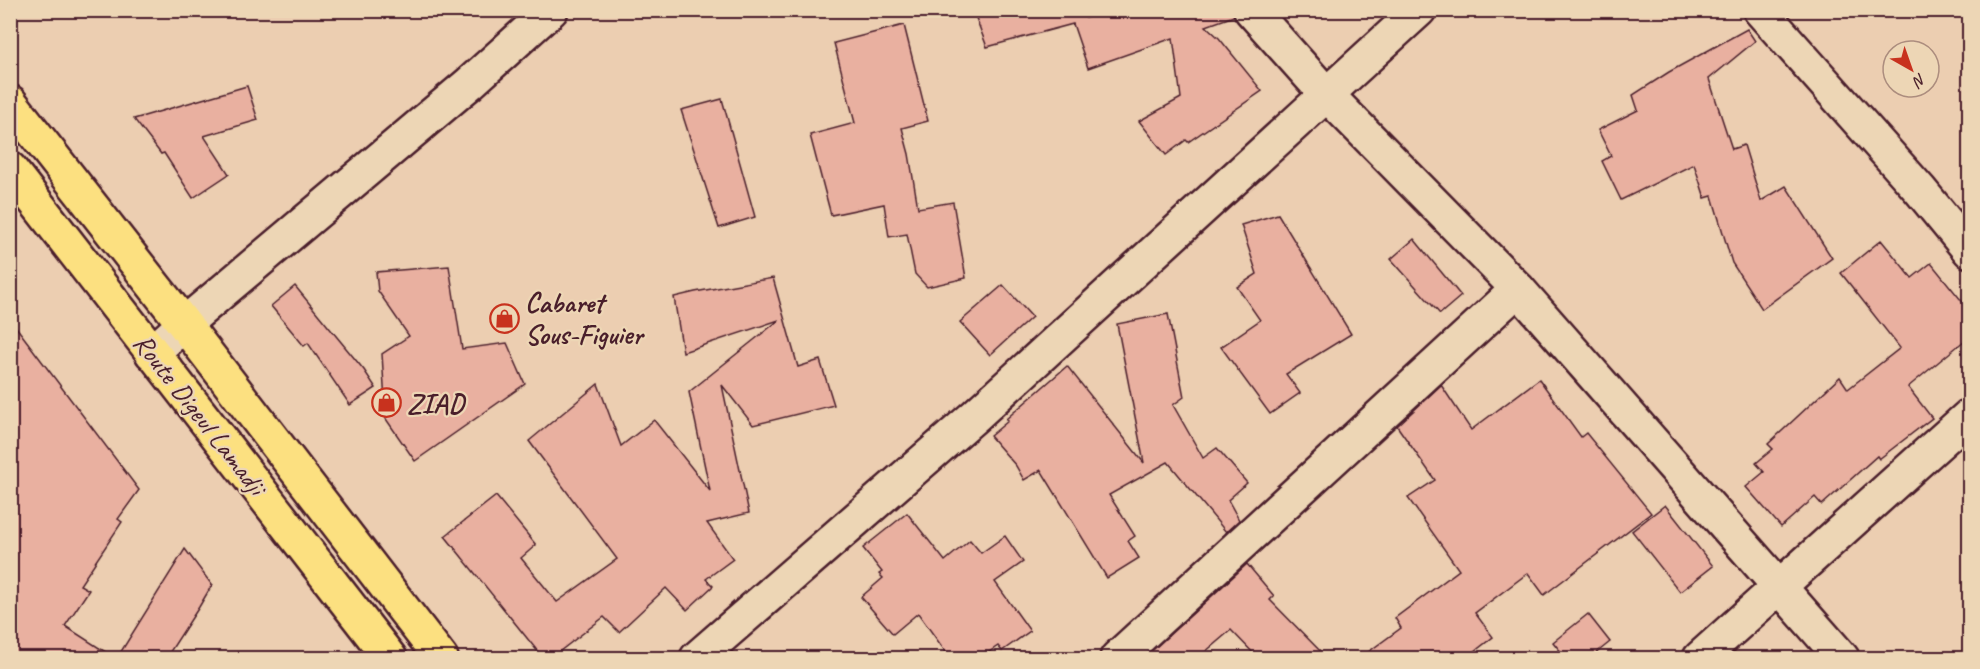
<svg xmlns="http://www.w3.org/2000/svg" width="1980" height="669" font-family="Caveat,sans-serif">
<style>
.building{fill:#e9b0a0;stroke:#4a1f2b;stroke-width:1.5}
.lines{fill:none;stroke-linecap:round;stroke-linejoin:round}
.minor-casing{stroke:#4a1f2b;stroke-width:38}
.major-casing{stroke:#4a1f2b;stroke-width:38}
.minor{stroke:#edd6b5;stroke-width:33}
.major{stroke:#fce080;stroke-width:33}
.labels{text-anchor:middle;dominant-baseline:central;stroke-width:4.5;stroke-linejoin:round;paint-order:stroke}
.poi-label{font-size:28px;font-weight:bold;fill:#4a1f2b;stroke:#edd6b5;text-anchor:start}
.street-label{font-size:28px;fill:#4a1f2b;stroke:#edd6b5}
</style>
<rect width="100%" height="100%" fill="#ecceb1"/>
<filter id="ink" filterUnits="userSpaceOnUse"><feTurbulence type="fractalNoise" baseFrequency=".0167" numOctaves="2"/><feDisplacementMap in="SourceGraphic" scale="12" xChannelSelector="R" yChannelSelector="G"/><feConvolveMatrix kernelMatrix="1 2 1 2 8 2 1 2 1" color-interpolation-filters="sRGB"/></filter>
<g filter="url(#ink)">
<!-- building -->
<g class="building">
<path d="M 973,10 L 1085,10 L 1086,18 L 1109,10 L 1233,10 L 1234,16 L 1206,26 L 1219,38 L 1262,91 L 1188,142 L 1186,140 L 1166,155 L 1139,121 L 1181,98 L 1173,38 L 1088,68 L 1073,24 L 987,47 Z"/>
<path d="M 904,25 L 928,121 L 902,128 L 909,154 L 918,208 L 953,202 L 966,278 L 927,287 L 915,274 L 907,234 L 889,237 L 884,204 L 831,215 L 810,135 L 855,123 L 834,43 Z"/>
<path d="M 1747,29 L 1755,41 L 1709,79 L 1732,149 L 1744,145 L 1761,201 L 1786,186 L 1832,258 L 1762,309 L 1732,263 L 1712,196 L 1705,198 L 1694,164 L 1621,200 L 1602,161 L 1611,156 L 1598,130 L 1638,110 L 1633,95 L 1669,72 Z"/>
<path d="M 247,86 L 258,120 L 204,136 L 229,174 L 193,198 L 164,153 L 161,154 L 134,119 Z"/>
<path d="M 722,99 L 755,217 L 719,228 L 681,110 Z"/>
<path d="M 1278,214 L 1351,334 L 1286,374 L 1300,393 L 1270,414 L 1221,347 L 1260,320 L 1237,287 L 1257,274 L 1241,225 Z"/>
<path d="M 1414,239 L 1461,296 L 1440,314 L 1391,259 Z"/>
<path d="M 1881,240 L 1912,278 L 1931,263 L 1970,311 L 1970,336 L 1908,387 L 1932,418 L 1879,459 L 1877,456 L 1822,505 L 1815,497 L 1781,527 L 1746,487 L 1764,472 L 1756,463 L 1773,449 L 1768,444 L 1840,377 L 1848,389 L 1900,348 L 1841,273 Z"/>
<path d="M 449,266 L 462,349 L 507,343 L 525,384 L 415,461 L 386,419 L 382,354 L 409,336 L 378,291 L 376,272 Z"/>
<path d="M 773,278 L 798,367 L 820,360 L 834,405 L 753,425 L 722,385 L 749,513 L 707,523 L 733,559 L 706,579 L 713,586 L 687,610 L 666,588 L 619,632 L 604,617 L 551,658 L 543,658 L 445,536 L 496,496 L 536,545 L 521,558 L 557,602 L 617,559 L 529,441 L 598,384 L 621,446 L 654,420 L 710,491 L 689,392 L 779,320 L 683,352 L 674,297 L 695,292 Z"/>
<path d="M 1003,285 L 1032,317 L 990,355 L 960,322 Z"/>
<path d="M 295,286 L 364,370 L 376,388 L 350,405 L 308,343 L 304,346 L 271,306 Z"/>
<path d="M 1168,314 L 1184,397 L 1173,405 L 1203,458 L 1217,448 L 1247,483 L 1228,500 L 1239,520 L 1226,532 L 1168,462 L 1109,495 L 1135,536 L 1128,541 L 1139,558 L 1107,578 L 1041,470 L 1024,480 L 1016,466 L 990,436 L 1008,421 L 1006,419 L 1067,366 L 1144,463 L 1117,324 Z"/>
<path d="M 10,319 L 139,490 L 118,519 L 122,522 L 80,585 L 89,590 L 65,626 L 115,658 L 10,658 Z"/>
<path d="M 1539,379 L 1581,437 L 1586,433 L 1651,513 L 1544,595 L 1528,573 L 1475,613 L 1493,637 L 1466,658 L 1360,658 L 1401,628 L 1395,618 L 1459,570 L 1408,498 L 1435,480 L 1397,426 L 1441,385 L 1471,430 Z"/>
<path d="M 1665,505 L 1713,566 L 1680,592 L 1632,531 Z"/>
<path d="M 907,513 L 945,561 L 970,540 L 981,553 L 1005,536 L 1023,562 L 995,582 L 1030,631 L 1002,651 L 998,646 L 980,658 L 950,658 L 918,613 L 893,634 L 861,597 L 883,578 L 879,574 L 882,572 L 863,548 Z"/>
<path d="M 185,549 L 212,585 L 199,607 L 166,658 L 117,658 Z"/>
<path d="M 1247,564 L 1274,596 L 1270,600 L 1327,658 L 1258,658 L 1231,630 L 1198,658 L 1144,658 Z"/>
<path d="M 1588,614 L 1610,642 L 1590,658 L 1566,658 L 1553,642 Z"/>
</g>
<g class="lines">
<defs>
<g id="minor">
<path d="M 1251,10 L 1326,94 L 1518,289 L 1842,658"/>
<path d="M 1760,10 L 1920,190 L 1970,251"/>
<path d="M 152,353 L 184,324 L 470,83 L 551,10"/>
<path d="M 697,658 L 976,415 L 1419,10"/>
<path d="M 1117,658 L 1518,289"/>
<path d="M 1700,658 L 1970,415"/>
</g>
<g id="major">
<path d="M 10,102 L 184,324 L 441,658"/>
<path d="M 10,169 L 390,658"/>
</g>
</defs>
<!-- minor casing -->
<use href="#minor" class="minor-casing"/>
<!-- major casing -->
<use href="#major" class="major-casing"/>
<!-- minor -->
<use href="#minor" class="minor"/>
<!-- major -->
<use href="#major" class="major"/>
</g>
</g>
<!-- icons -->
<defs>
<symbol id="shop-ring" viewBox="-11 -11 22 22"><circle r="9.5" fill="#edd6b5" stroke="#c8321e" stroke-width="1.5"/><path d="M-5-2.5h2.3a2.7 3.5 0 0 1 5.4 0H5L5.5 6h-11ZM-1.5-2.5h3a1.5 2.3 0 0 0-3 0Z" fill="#c8321e"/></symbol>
</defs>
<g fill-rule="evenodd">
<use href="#shop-ring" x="488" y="302" width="33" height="33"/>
<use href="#shop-ring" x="370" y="386" width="33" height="33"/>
</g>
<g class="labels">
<!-- poi labels -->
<g class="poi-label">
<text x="525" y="302">Cabaret<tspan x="525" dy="32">Sous-Figuier</tspan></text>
<text x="407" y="403">ZIAD</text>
</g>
<!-- street labels -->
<g class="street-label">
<text transform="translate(200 414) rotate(52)">Route Digeul Lamadji</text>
</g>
</g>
<!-- margin -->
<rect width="1980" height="669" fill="none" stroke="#edd6b5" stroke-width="36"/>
<rect x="18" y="18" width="1944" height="633" fill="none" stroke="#4a1f2b" stroke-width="2" filter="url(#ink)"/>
<!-- north arrow -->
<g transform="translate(1911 69) rotate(140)"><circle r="28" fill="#edd6b5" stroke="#ac8d7e" stroke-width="1.5"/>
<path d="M0-4.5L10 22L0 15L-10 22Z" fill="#c8321e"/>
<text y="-9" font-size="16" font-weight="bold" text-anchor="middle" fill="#4a1f2b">N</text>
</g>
</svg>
